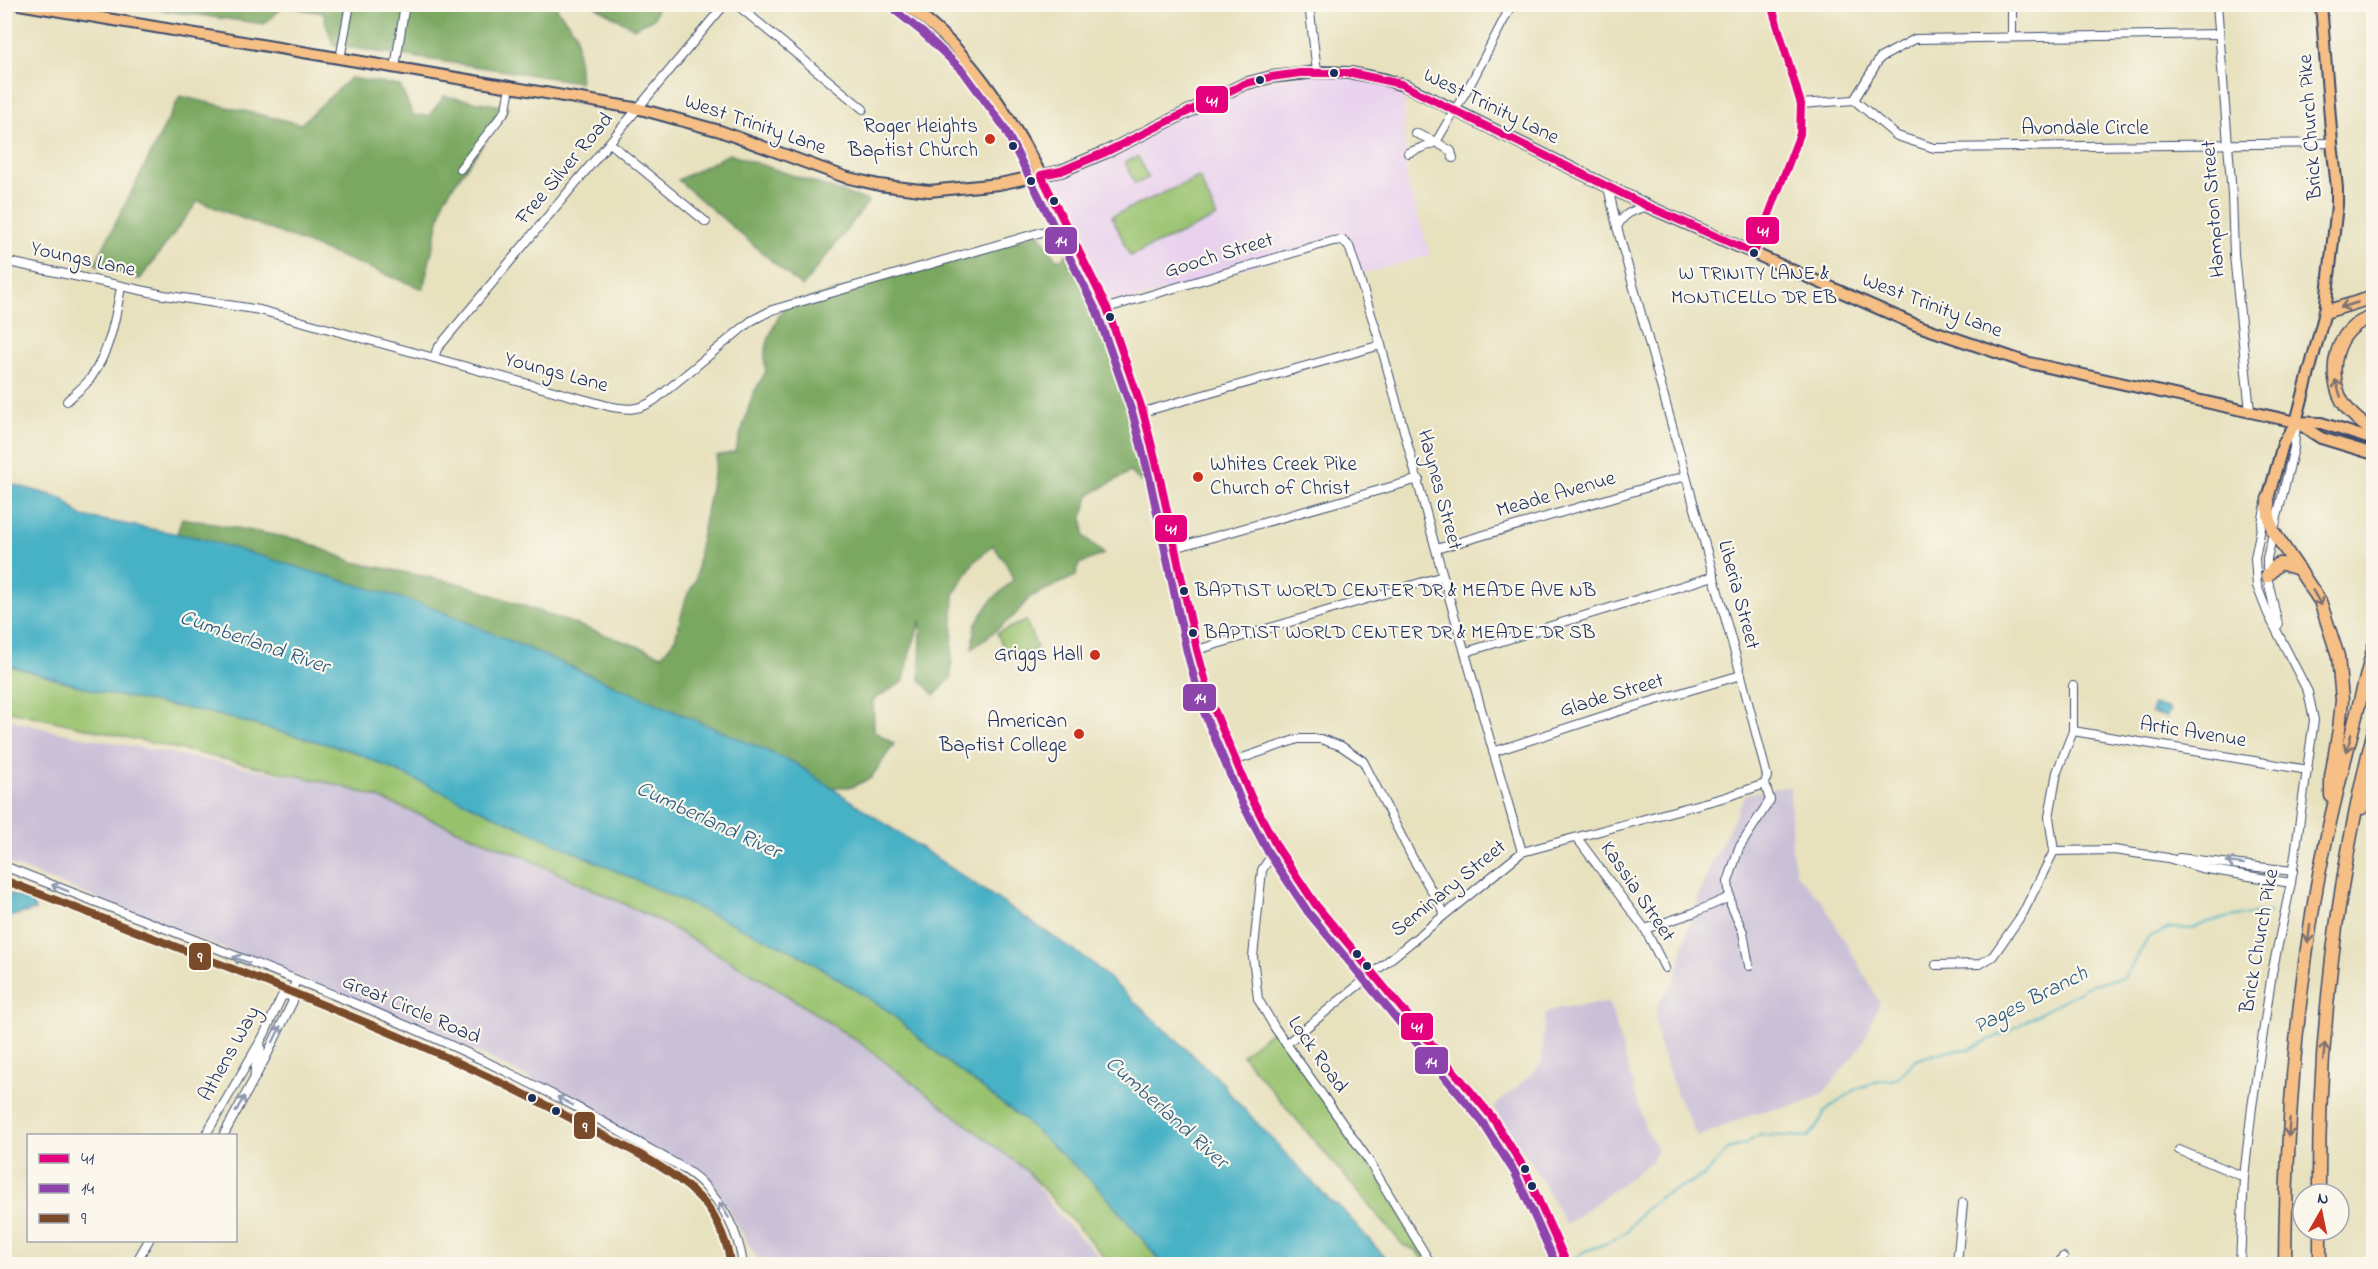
<svg xmlns="http://www.w3.org/2000/svg" width="2378" height="1269" font-family="'Indie Flower',sans-serif">
<style>
.built{fill:#e9d2ee}
.industrial{fill:#c9bfd7}
.green{fill:#99c26e;stroke:#5a7866;stroke-width:1.5}
.forest{fill:#7aa861;stroke:#4a6c60;stroke-width:1.5}
.water{fill:#47b1c5;stroke:#317092;stroke-width:1.5}
.lines{fill:none;stroke-linecap:round;stroke-linejoin:round}
.stream{stroke:#47b1c5;stroke-width:2}
.minor-casing{stroke:#3a4a6c;stroke-width:10}
.major-casing{stroke:#3a4a6c;stroke-width:14}
.highway-casing{stroke:#3a4a6c;stroke-width:15}
.minor{stroke:#fff;stroke-width:8}
.major{stroke:#f5bf86;stroke-width:10}
.highway{stroke:#f5bf86;stroke-width:12}
.bus-1-casing{stroke:#fbf7ec;stroke-width:12}
.bus-2-casing{stroke:#fbf7ec;stroke-width:12}
.bus-3-casing{stroke:#fbf7ec;stroke-width:12}
.bus-1{stroke:#e5007d;stroke-width:8}
.bus-2{stroke:#8e44ad;stroke-width:8}
.bus-3{stroke:#7a4b2a;stroke-width:8}
.oneway{stroke:#7d7070}
.oneway2{stroke:#8d97ae}
.bus-dot{fill:#1b2f5e;stroke:#fbf7ec;stroke-width:2}
.poi-dot{fill:#c8321e;stroke:#fbf7ec;stroke-width:2}
.labels{text-anchor:middle;dominant-baseline:central;stroke-width:4.5;stroke-linejoin:round;paint-order:stroke}
.bus-label{font-size:20px;fill:#1b2f5e;stroke:#fbf7ec;text-anchor:start}
.street-label{font-size:21px;fill:#1b2f5e;stroke:#fbf7ec}
.poi-label{font-size:21px;fill:#1b2f5e;stroke:#fbf7ec;text-anchor:end}
.water-label{font-size:22px;font-style:italic;fill:#2a5c82;stroke:#fbf7ec}
.line-badge{stroke:#fbf7ec;stroke-width:2}
.badge-label{font-size:16px;text-anchor:middle;font-weight:bold;fill:#fff}
</style>
<rect width="100%" height="100%" fill="#fbf7ec"/>
<filter id="ink" filterUnits="userSpaceOnUse"><feTurbulence type="fractalNoise" baseFrequency=".0167" numOctaves="2"/><feDisplacementMap in="SourceGraphic" scale="12" xChannelSelector="R" yChannelSelector="G"/><feConvolveMatrix kernelMatrix="1 2 1 2 8 2 1 2 1" color-interpolation-filters="sRGB"/></filter>
<filter id="wash" filterUnits="userSpaceOnUse"><feTurbulence type="fractalNoise" baseFrequency=".008" numOctaves="4" result="noise"/><feDisplacementMap in="SourceGraphic" scale="24" xChannelSelector="R" yChannelSelector="G"/><feGaussianBlur stdDeviation="1.35" result="paint"/><feColorMatrix in="noise" values="0 0 0 0 0 0 0 0 0 0 0 0 0 0 0 0 0 1.4 0 .05"/><feComposite in="paint" operator="in"/></filter>
<g filter="url(#wash)">
<rect width="100%" height="100%" fill="#e7e1be"/>
<!-- built -->
<path class="built" d="M 1317,72 L 1406,86 L 1404,110 L 1406,177 L 1430,255 L 1358,275 L 1349,246 L 1342,240 L 1107,308 L 1041,175 L 1061,171 L 1244,84 Z"/>
<!-- industrial -->
<g class="industrial">
<path d="M 4,718 L 57,732 L 334,784 L 376,797 L 520,855 L 656,919 L 760,978 L 859,1042 L 1026,1170 L 1059,1216 L 1107,1264 L 756,1264 L 756,1257 L 713,1182 L 542,1085 L 466,1047 L 389,1014 L 5,862 Z"/>
<path d="M 1790,786 L 1792,852 L 1797,875 L 1822,901 L 1880,1002 L 1862,1045 L 1823,1094 L 1799,1105 L 1755,1113 L 1697,1137 L 1676,1092 L 1658,1042 L 1655,1019 L 1658,1003 L 1675,980 L 1689,924 L 1707,873 L 1746,794 Z"/>
<path d="M 1609,1002 L 1645,1127 L 1656,1147 L 1657,1152 L 1652,1161 L 1566,1225 L 1532,1163 L 1493,1108 L 1538,1068 L 1542,1061 L 1544,1019 L 1547,1012 L 1560,1008 Z"/>
</g>
<!-- green -->
<g class="green">
<path d="M 1138,157 L 1148,178 L 1135,184 L 1125,162 Z"/>
<path d="M 1199,177 L 1217,217 L 1130,256 L 1112,216 Z"/>
<path d="M 1026,621 L 1037,648 L 1008,659 L 997,633 Z"/>
<path d="M 4,664 L 104,693 L 211,713 L 352,751 L 714,910 L 799,954 L 887,1010 L 945,1060 L 1024,1120 L 1066,1156 L 1101,1190 L 1163,1264 L 1111,1264 L 1026,1170 L 859,1042 L 760,978 L 656,919 L 520,855 L 376,797 L 334,784 L 5,710 Z"/>
<path d="M 1275,1028 L 1367,1158 L 1431,1264 L 1425,1264 L 1416,1250 L 1403,1245 L 1242,1055 Z"/>
</g>
<!-- forest -->
<g class="forest">
<path d="M 123,5 L 558,5 L 557,9 L 576,33 L 580,82 L 333,45 L 323,13 L 284,6 L 264,24 Z"/>
<path d="M 593,5 L 658,4 L 658,5 L 654,18 L 634,28 Z"/>
<path d="M 350,78 L 400,86 L 413,115 L 429,116 L 444,96 L 509,107 L 444,199 L 423,289 L 198,201 L 140,279 L 95,264 L 180,96 L 301,124 Z"/>
<path d="M 729,154 L 869,201 L 802,287 L 678,180 Z"/>
<path d="M 1039,233 L 1056,259 L 1062,259 L 1069,251 L 1075,253 C 1080,271 1092,297 1107,308 L 1157,466 L 1141,482 L 1130,472 L 1089,495 L 1083,516 L 1084,536 L 1104,554 L 1079,564 L 1076,576 L 1030,597 L 1014,616 L 972,649 L 975,625 L 991,601 L 1013,580 L 1007,565 L 993,545 L 973,563 L 954,594 L 951,678 L 935,695 L 920,680 L 921,620 L 910,652 L 904,681 L 873,700 L 874,731 L 894,744 L 871,778 L 852,787 L 830,787 L 793,762 L 177,534 L 182,518 L 301,540 L 353,562 L 462,584 L 662,655 L 675,639 L 686,598 L 696,579 L 700,544 L 717,456 L 735,452 L 753,394 L 766,371 C 760,351 774,324 785,306 Z"/>
</g>
<!-- water -->
<g class="water">
<path d="M 4,482 L 62,498 L 81,516 L 200,538 L 431,607 L 793,762 L 1091,962 L 1224,1084 L 1227,1091 L 1332,1203 L 1337,1204 L 1391,1264 L 1163,1264 L 1101,1190 L 1024,1120 L 945,1060 L 887,1010 L 799,954 L 352,751 L 211,713 L 104,693 L 5,664 Z"/>
<path d="M 2153,705 L 2169,708 L 2169,713 L 2166,717 L 2151,713 Z"/>
<path d="M 4,892 L 31,901 L 35,910 L 5,918 Z"/>
</g>
<g class="lines">
<!-- stream -->
<g class="stream">
<path d="M 2371,880 L 2374,876"/>
<path d="M 1569,1261 L 1585,1251 L 1610,1242 L 1628,1230 L 1639,1215 L 1660,1197 L 1704,1176 L 1728,1149 L 1745,1144 L 1760,1135 L 1808,1137 L 1817,1127 L 1825,1111 L 1858,1088 L 1879,1081 L 1896,1079 L 1916,1060 L 1945,1051 L 1969,1049 L 2007,1032 L 2092,984 L 2124,978 L 2149,937 L 2170,928 L 2191,929 L 2208,922 L 2236,916 L 2270,912"/>
</g>
</g>
</g>
<g filter="url(#ink)">
<g class="lines">
<defs>
<g id="minor">
<path d="M 388,4 L 404,8"/>
<path d="M 736,4 L 863,109"/>
<path d="M 1309,4 L 1317,72"/>
<path d="M 2012,4 L 2012,37"/>
<path d="M 2217,4 L 2232,195 L 2234,255 L 2250,411"/>
<path d="M 340,59 L 350,4"/>
<path d="M 395,68 L 405,4"/>
<path d="M 1854,100 L 1897,136 L 1934,148 L 2332,143"/>
<path d="M 1854,100 L 1880,58 L 1915,39 L 2219,34"/>
<path d="M 1801,104 L 1854,100"/>
<path d="M 1415,133 L 1436,142 L 1472,81 L 1512,4"/>
<path d="M 610,143 L 706,222"/>
<path d="M 1408,153 L 1436,142 L 1451,151 L 1453,158"/>
<path d="M 460,169 L 506,110 L 510,86"/>
<path d="M 1041,175 L 1107,308 L 1143,412 L 1159,474 L 1197,650 L 1213,707 L 1251,797 L 1277,847 L 1316,905 L 1492,1117 L 1524,1168 L 1567,1264"/>
<path d="M 1608,187 L 1617,227 L 1741,675 L 1767,776 L 1765,784 L 1770,800 L 1739,848 L 1728,882 L 1731,905 L 1743,932 L 1749,966"/>
<path d="M 1617,227 C 1624,213 1632,211 1647,206"/>
<path d="M 1754,253 L 1800,134 L 1801,104 L 1771,4"/>
<path d="M 4,261 L 164,295 L 260,310 L 608,406 C 627,410 640,411 656,399 L 751,321 L 772,310 L 1066,225"/>
<path d="M 1107,308 L 1333,241 L 1342,240 L 1349,246 L 1381,345 L 1443,576 L 1522,852"/>
<path d="M 434,358 L 437,349 L 725,4"/>
<path d="M 67,401 C 74,394 84,387 90,379 C 110,351 115,320 121,287"/>
<path d="M 1143,412 L 1381,345"/>
<path d="M 1174,548 L 1419,479"/>
<path d="M 1436,549 L 1686,476"/>
<path d="M 2278,625 L 2267,576 L 2267,558 L 2294,448 L 2296,425"/>
<path d="M 1197,650 L 1443,576"/>
<path d="M 1466,652 L 1714,576"/>
<path d="M 2073,731 L 2308,770"/>
<path d="M 1493,752 L 1616,712 L 1741,675"/>
<path d="M 1234,761 L 1298,739 L 1321,739 L 1341,746 L 1363,761 L 1412,857 L 1445,914"/>
<path d="M 1577,838 L 1645,929 L 1665,968"/>
<path d="M 1277,847 L 1262,870 L 1253,957 L 1258,999 L 1275,1028 L 1367,1158 L 1431,1264"/>
<path d="M 2054,851 L 2114,850 L 2168,858 L 2201,868 L 2291,883"/>
<path d="M 2179,858 L 2293,871"/>
<path d="M 4,866 C 198,943 397,1011 580,1109 C 606,1123 630,1138 655,1152 C 670,1161 688,1169 701,1182 C 724,1206 738,1231 743,1264"/>
<path d="M 4,880 C 100,917 196,955 291,992 C 391,1032 489,1072 583,1125 C 616,1143 673,1170 698,1196 C 717,1216 726,1238 731,1264"/>
<path d="M 1645,929 L 1693,913 L 1730,897"/>
<path d="M 1936,965 L 1980,964 L 1993,956 L 2023,913 L 2054,851 L 2049,817 L 2057,772 L 2073,731 L 2073,686"/>
<path d="M 1286,1044 L 1522,852 L 1726,797 L 1765,784"/>
<path d="M 255,1077 C 252,1064 264,1055 260,1042"/>
<path d="M 205,1136 L 264,1035 L 282,996 L 290,995"/>
<path d="M 223,1136 L 266,1057 L 293,1001 L 290,995 L 296,981"/>
<path d="M 2179,1150 L 2244,1177"/>
<path d="M 135,1264 L 149,1240"/>
<path d="M 1957,1264 L 1963,1203"/>
<path d="M 2058,1264 L 2063,1257"/>
<path d="M 2148,1264 L 2148,1262"/>
<path d="M 2240,1264 L 2244,1177 L 2252,1107 L 2272,973 L 2291,883 L 2314,720 L 2308,692 L 2268,614 L 2257,586 L 2255,558 L 2265,508"/>
</g>
<g id="major">
<path d="M 19,4 L 640,109 L 720,131 L 845,177 L 879,185 L 929,191 L 999,184 L 1061,171 L 1106,152 L 1244,84 L 1271,77 L 1317,72 L 1352,73 L 1383,79 L 1406,86 L 1647,206 L 1916,325 L 2025,362 L 2296,422 L 2321,423 L 2374,440"/>
<path d="M 904,4 C 967,46 1007,111 1041,175"/>
<path d="M 2296,422 L 2321,438 L 2374,454"/>
<path d="M 2268,499 L 2283,444 L 2296,422 L 2325,312 L 2337,205 L 2337,188 L 2332,143 L 2321,4"/>
</g>
<g id="highway">
<path d="M 2325,312 L 2374,297"/>
<path d="M 2374,317 C 2334,325 2324,377 2346,407 C 2353,417 2364,425 2374,432"/>
<path d="M 2268,499 L 2269,516 L 2273,531 L 2320,601 L 2338,656 L 2342,700 L 2339,729 L 2331,777 L 2331,796"/>
<path d="M 2267,576 L 2278,564 L 2283,564 L 2299,569"/>
<path d="M 2362,808 L 2374,776"/>
<path d="M 2319,1194 C 2318,1038 2336,882 2374,730"/>
<path d="M 2320,1230 L 2320,1264"/>
<path d="M 2285,1264 C 2286,1138 2295,1010 2317,885 C 2332,804 2354,725 2374,646"/>
</g>
</defs>
<!-- minor casing -->
<use href="#minor" class="minor-casing"/>
<!-- major casing -->
<use href="#major" class="major-casing"/>
<!-- highway casing -->
<use href="#highway" class="highway-casing"/>
<!-- minor -->
<use href="#minor" class="minor"/>
<!-- major -->
<use href="#major" class="major"/>
<!-- highway -->
<use href="#highway" class="highway"/>
<defs>
<path id="bus-1" d="M 1567,1264 L 1524,1168 L 1492,1117 L 1316,905 L 1277,847 L 1251,797 L 1213,707 L 1197,650 L 1159,474 L 1143,412 L 1107,308 L 1041,175 L 1061,171 L 1106,152 L 1244,84 L 1271,77 L 1300,73 L 1352,73 L 1401,84 L 1647,206 L 1754,253 L 1800,134 L 1801,104 L 1771,4"/>
<path id="bus-2" d="M 897,12 L 922,32 L 963,71 L 1004,127 L 1097,312 L 1133,415 L 1149,476 L 1187,652 L 1203,710 L 1241,801 L 1268,852 L 1308,912 L 1483,1123 L 1515,1173 L 1556,1264"/>
<path id="bus-3" d="M 4,880 C 85,911 165,943 246,974 C 357,1018 469,1063 574,1120 C 615,1143 664,1162 698,1196 C 716,1214 726,1239 731,1264"/>
</defs>
<!-- bus-1 casing -->
<use href="#bus-1" class="bus-1-casing"/>
<!-- bus-2 casing -->
<use href="#bus-2" class="bus-2-casing"/>
<!-- bus-3 casing -->
<use href="#bus-3" class="bus-3-casing"/>
<!-- bus-1 -->
<use href="#bus-1" class="bus-1"/>
<!-- bus-2 -->
<use href="#bus-2" class="bus-2"/>
<!-- bus-3 -->
<use href="#bus-3" class="bus-3"/>
</g>
<!-- one-way arrows -->
<defs><path id="oneway-shaft" d="M-6 0H5M1.5-3L5.5 0L1.5 3" fill="none" stroke-width="1.6" stroke-linecap="round" stroke-linejoin="round" transform="scale(1.5)"/></defs>
<g class="oneway">
<use href="#oneway-shaft" transform="translate(2349 305) rotate(164)"/>
<use href="#oneway-shaft" transform="translate(2338 388) rotate(-108)"/>
<use href="#oneway-shaft" transform="translate(2317 598) rotate(60)"/>
<use href="#oneway-shaft" transform="translate(2349 743) rotate(104)"/>
<use href="#oneway-shaft" transform="translate(2309 934) rotate(97)"/>
<use href="#oneway-shaft" transform="translate(2324 1052) rotate(-85)"/>
<use href="#oneway-shaft" transform="translate(2289 1128) rotate(94)"/>
</g>
<g class="oneway2">
<use href="#oneway-shaft" transform="translate(2235 863) rotate(-173)"/>
<use href="#oneway-shaft" transform="translate(60 888) rotate(-158)"/>
<use href="#oneway-shaft" transform="translate(241 960) rotate(-159)"/>
<use href="#oneway-shaft" transform="translate(277 1034) rotate(-64)"/>
<use href="#oneway-shaft" transform="translate(565 1101) rotate(-152)"/>
<use href="#oneway-shaft" transform="translate(240 1104) rotate(-61)"/>
<use href="#oneway-shaft" transform="translate(724 1210) rotate(-122)"/>
</g>
</g>
<!-- markers -->
<g class="bus-dot">
<circle cx="1334" cy="73" r="5"/>
<circle cx="1260" cy="80" r="5"/>
<circle cx="1013" cy="146" r="5"/>
<circle cx="1031" cy="181" r="5"/>
<circle cx="1054" cy="201" r="5"/>
<circle cx="1754" cy="253" r="5"/>
<circle cx="1110" cy="317" r="5"/>
<circle cx="1184" cy="591" r="5"/>
<circle cx="1193" cy="633" r="5"/>
<circle cx="1357" cy="954" r="5"/>
<circle cx="1367" cy="966" r="5"/>
<circle cx="532" cy="1098" r="5"/>
<circle cx="556" cy="1111" r="5"/>
<circle cx="1525" cy="1169" r="5"/>
<circle cx="1532" cy="1186" r="5"/>
</g>
<g class="poi-dot">
<circle cx="990" cy="139" r="6"/>
<circle cx="1198" cy="477" r="6"/>
<circle cx="1095" cy="655" r="6"/>
<circle cx="1079" cy="734" r="6"/>
</g>
<g class="labels">
<!-- bus labels -->
<g class="bus-label">
<text x="1754" y="274" text-anchor="middle">W TRINITY LANE &amp;<tspan x="1754" dy="24">MONTICELLO DR EB</tspan></text>
<text x="1195" y="591">BAPTIST WORLD CENTER DR &amp; MEADE AVE NB</text>
<text x="1204" y="633">BAPTIST WORLD CENTER DR &amp; MEADE DR SB</text>
</g>
<!-- street labels -->
<g class="street-label">
<text transform="translate(1491 107) rotate(26)">West Trinity Lane</text>
<text transform="translate(755 125) rotate(19)">West Trinity Lane</text>
<text transform="translate(2311 127) rotate(-94)">Brick Church Pike</text>
<text x="2085" y="129">Avondale Circle</text>
<text transform="translate(565 169) rotate(-50)">Free Silver Road</text>
<text transform="translate(2214 209) rotate(-94)">Hampton Street</text>
<text transform="translate(1219 256) rotate(-17)">Gooch Street</text>
<text transform="translate(83 260) rotate(12)">Youngs Lane</text>
<text transform="translate(1932 306) rotate(21)">West Trinity Lane</text>
<text transform="translate(556 373) rotate(15)">Youngs Lane</text>
<text transform="translate(1439 490) rotate(75)">Haynes Street</text>
<text transform="translate(1556 495) rotate(-16)">Meade Avenue</text>
<text transform="translate(1738 595) rotate(75)">Liberia Street</text>
<text transform="translate(1612 696) rotate(-17)">Glade Street</text>
<text transform="translate(2193 733) rotate(9)">Artic Avenue</text>
<text transform="translate(1449 889) rotate(-39)">Seminary Street</text>
<text transform="translate(1637 892) rotate(56)">Kassia Street</text>
<text transform="translate(2260 941) rotate(-80)">Brick Church Pike</text>
<text transform="translate(411 1010) rotate(23)">Great Circle Road</text>
<text transform="translate(230 1054) rotate(-61)">Athens Way</text>
<text transform="translate(1317 1055) rotate(55)">Lock Road</text>
</g>
<!-- poi labels -->
<g class="poi-label">
<text x="978" y="127">Roger Heights<tspan x="978" dy="24">Baptist Church</tspan></text>
<text x="1210" y="465" text-anchor="start">Whites Creek Pike<tspan x="1210" dy="24">Church of Christ</tspan></text>
<text x="1083" y="655">Griggs Hall</text>
<text x="1067" y="722">American<tspan x="1067" dy="24">Baptist College</tspan></text>
</g>
<!-- water labels -->
<g class="water-label">
<text transform="translate(254 643) rotate(19)">Cumberland River</text>
<text transform="translate(708 821) rotate(25)">Cumberland River</text>
<text transform="translate(2031 1001) rotate(-27)">Pages Branch</text>
<text transform="translate(1166 1113) rotate(42)">Cumberland River</text>
</g>
</g>
<g class="line-badge">
<rect x="1195" y="85" width="34" height="29" rx="6" fill="#e5007d"/>
<rect x="1745" y="216" width="35" height="29" rx="6" fill="#e5007d"/>
<rect x="1044" y="226" width="34" height="29" rx="6" fill="#8e44ad"/>
<rect x="1154" y="514" width="34" height="29" rx="6" fill="#e5007d"/>
<rect x="1182" y="683" width="35" height="29" rx="6" fill="#8e44ad"/>
<rect x="188" y="942" width="24" height="29" rx="6" fill="#7a4b2a"/>
<rect x="1400" y="1012" width="34" height="29" rx="6" fill="#e5007d"/>
<rect x="1414" y="1046" width="35" height="29" rx="6" fill="#8e44ad"/>
<rect x="573" y="1111" width="23" height="29" rx="6" fill="#7a4b2a"/>
</g>
<g class="badge-label">
<text x="1212" y="106">41</text>
<text x="1763" y="236">41</text>
<text x="1061" y="246">14</text>
<text x="1171" y="534">41</text>
<text x="1200" y="703">14</text>
<text x="200" y="962">9</text>
<text x="1417" y="1032">41</text>
<text x="1431" y="1067">14</text>
<text x="585" y="1132">9</text>
</g>
<!-- margin -->
<rect width="2378" height="1269" fill="none" stroke="#fbf7ec" stroke-width="24"/>
<!-- legend -->
<rect x="27" y="1134" width="210" height="108" fill="#fbf7ec" stroke="#a1a7b3" stroke-width="1.5"/>
<rect x="39" y="1154" width="30" height="9" fill="#e5007d" stroke="#a1a7b3" stroke-width="1.5"/>
<text x="81" y="1164" font-size="18" fill="#1b2f5e">41</text>
<rect x="39" y="1184" width="30" height="9" fill="#8e44ad" stroke="#a1a7b3" stroke-width="1.5"/>
<text x="81" y="1194" font-size="18" fill="#1b2f5e">14</text>
<rect x="39" y="1214" width="30" height="9" fill="#7a4b2a" stroke="#a1a7b3" stroke-width="1.5"/>
<text x="81" y="1224" font-size="18" fill="#1b2f5e">9</text>
<!-- north arrow -->
<g transform="translate(2321 1212) rotate(9)"><circle r="28" fill="#fbf7ec" stroke="#a1a7b3" stroke-width="1.5"/>
<path d="M0-4.5L10 22L0 15L-10 22Z" fill="#c8321e"/>
<text y="-9" font-size="16" font-weight="bold" text-anchor="middle" fill="#1b2f5e">N</text>
</g>
</svg>
